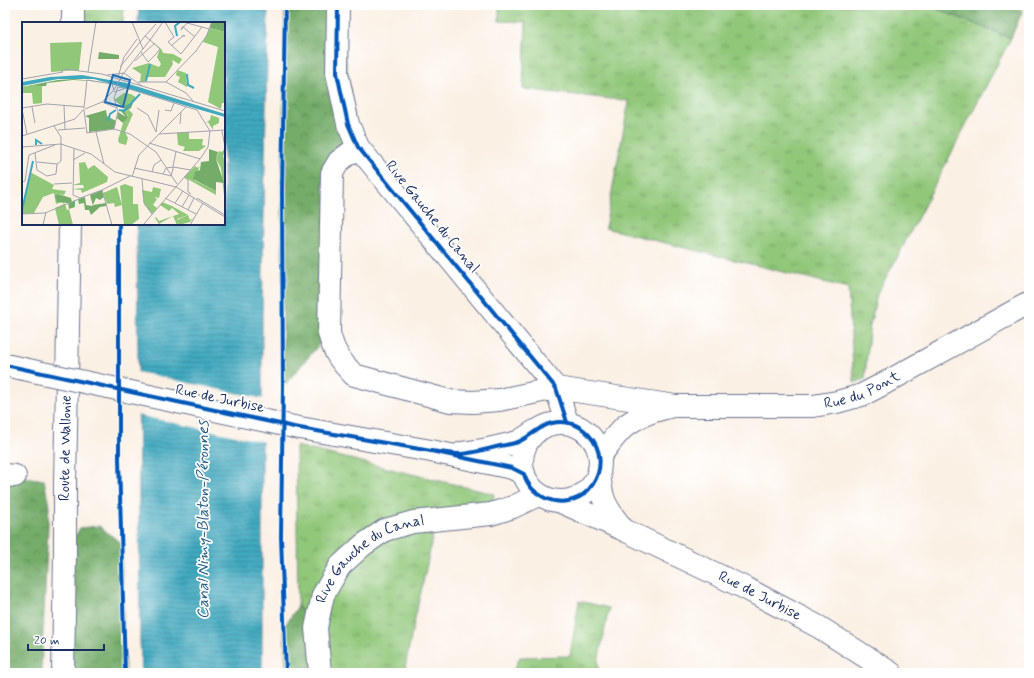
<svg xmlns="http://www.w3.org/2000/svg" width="1034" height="678" font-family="Mynerve,sans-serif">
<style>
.grass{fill:url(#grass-tufts);stroke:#567b6c}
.forest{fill:url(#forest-crowns);stroke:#486e64}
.water{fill:url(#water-rules);stroke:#2d6c8e}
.pier{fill:#fbf0e4}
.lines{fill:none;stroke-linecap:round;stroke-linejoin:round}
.street-casing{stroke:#69738d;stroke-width:24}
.secondary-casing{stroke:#69738d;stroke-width:24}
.street{stroke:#fff;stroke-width:22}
.secondary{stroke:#fff;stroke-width:22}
.street-bridge-casing{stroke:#69738d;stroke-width:24;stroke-linecap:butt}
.street-bridge{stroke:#fff;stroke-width:22}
.cycleway-casing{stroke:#fff;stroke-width:6}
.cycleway{stroke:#0057b8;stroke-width:4}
.labels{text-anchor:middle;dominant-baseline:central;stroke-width:3.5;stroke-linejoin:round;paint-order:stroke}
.street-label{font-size:15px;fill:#1b2f5e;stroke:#fff}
.water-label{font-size:16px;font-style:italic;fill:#296085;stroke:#fff}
.inset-river{fill:none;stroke:#3fa9bf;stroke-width:2}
.inset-road{fill:none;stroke:#a1a3ae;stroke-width:1}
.view{fill:#1f6fb2;fill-opacity:0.15;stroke:#1f6fb2;stroke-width:2}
.inset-edge{fill:none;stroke:#1b2f5e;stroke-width:2}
</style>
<defs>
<pattern id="grass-tufts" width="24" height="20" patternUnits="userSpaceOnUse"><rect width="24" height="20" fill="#91c779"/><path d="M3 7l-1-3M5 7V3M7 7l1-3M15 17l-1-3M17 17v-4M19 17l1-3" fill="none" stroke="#76a266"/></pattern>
<pattern id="forest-crowns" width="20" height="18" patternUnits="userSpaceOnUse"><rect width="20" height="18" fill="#74ac69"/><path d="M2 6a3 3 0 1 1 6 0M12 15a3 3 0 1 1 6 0" fill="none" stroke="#5e8c5a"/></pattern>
<pattern id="water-rules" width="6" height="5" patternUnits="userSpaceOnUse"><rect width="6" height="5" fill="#3fa9bf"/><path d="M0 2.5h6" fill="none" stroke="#348a9e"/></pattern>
</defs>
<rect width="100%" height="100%" fill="#fff"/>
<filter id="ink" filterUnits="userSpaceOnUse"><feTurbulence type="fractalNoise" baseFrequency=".025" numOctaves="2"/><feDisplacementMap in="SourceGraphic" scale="8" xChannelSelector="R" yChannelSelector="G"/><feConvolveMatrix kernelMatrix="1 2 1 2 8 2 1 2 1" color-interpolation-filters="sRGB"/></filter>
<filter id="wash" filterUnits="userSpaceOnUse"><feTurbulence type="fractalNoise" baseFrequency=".012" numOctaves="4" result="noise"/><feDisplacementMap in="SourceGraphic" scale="16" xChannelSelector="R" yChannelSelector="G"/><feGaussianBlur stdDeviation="0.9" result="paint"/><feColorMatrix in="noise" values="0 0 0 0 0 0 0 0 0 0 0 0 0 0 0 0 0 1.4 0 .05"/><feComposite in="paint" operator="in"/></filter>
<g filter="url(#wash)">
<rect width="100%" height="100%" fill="#fbf0e4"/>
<!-- grass -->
<g class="grass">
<path d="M 73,5 L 124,5 L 123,23 L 73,23 Z"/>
<path d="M 499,5 L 927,5 L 1011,38 L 899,254 L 877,294 L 869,330 L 865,379 L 854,383 L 848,288 L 605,228 L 629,101 L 523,89 L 526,22 L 499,21 Z"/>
<path d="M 296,446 L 494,494 L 491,514 L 436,519 C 427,571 413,621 404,673 L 320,673 L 316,628 L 298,606 Z"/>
<path d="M 579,601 L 609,608 L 598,662 L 599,673 L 510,673 L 514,670 L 520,657 L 570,656 Z"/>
</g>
<!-- forest -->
<g class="forest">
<path d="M 285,5 L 338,5 L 358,147 L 339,161 L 329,333 L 283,387 L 282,192 Z"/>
<path d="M 927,5 L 1021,5 L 1022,12 L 1011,38 Z"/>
<path d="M 25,477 L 44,480 L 49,505 L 41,673 L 5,673 L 5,491 L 11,482 Z"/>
<path d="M 99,526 L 121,543 L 125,673 L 63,673 L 65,554 L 80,528 Z"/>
<path d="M 298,606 L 316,628 L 320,673 L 286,673 L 284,627 Z"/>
</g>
<!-- water -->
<path class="water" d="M 139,5 L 268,5 L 262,319 L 262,673 L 142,673 L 140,642 L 137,224 L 224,224 L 224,23 L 138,23 Z"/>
<!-- pier -->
<path class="pier" d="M 137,372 L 264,399 L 264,442 L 137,415 Z"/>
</g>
<g filter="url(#ink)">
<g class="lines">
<defs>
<g id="street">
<path d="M 338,5 L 337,73 L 348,124 L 358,147 L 556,388 L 567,422"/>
<path id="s1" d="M 358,147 L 339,161 L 332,173 L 329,333 C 334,353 340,361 354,375 L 450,401 L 473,402 L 499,400 L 556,388 L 676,406 L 813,406 L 837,402 L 862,395 L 885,383 L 1029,303"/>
<path d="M 600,456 C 607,447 614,437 622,429 C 634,417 652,411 669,407"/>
<path d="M 5,475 L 15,476"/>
<path id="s2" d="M 320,673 L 316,628 L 323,595 L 340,566 L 363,545 L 385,530 L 413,522 L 491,514 L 513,507 L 538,495"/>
</g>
<g id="secondary">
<path d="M 73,23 L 73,5"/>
<path d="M 5,365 L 19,368"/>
<circle cx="561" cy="462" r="39"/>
<path d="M 294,427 L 431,451 L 512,468 L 524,474"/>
<path d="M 462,453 L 484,450 L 518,442 L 535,431"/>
<path d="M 599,470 C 601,499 604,505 622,528"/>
<path id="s3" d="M 561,502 L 622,529 L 745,588 L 819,627 L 891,673"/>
<path id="s4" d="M 63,673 L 65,554 L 65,483 L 70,224"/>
</g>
</defs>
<!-- street casing -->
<use href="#street" class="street-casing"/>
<!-- secondary casing -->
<use href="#secondary" class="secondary-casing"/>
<!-- street -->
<use href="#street" class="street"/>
<!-- secondary -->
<use href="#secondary" class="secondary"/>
<defs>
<path id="street-bridge" d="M 19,368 L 294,427"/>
</defs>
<!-- street-bridge casing -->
<use href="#street-bridge" class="street-bridge-casing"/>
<!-- street-bridge -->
<use href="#street-bridge" class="street-bridge"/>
<defs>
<g id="cycleway">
<path d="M 285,5 L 282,192 L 283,387 L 281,537 L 286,673"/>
<path d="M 338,5 L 337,73 L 348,124 L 358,147 L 556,388 L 567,422"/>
<path d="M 119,224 L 119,459 L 125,673"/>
<path d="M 5,365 L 294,427 L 431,451 L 512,468 L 524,474 C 527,485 535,493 545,498 C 585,516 618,465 588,434 C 579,424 565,420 552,423 C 539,426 530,437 518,442 C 512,444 506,445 500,446 C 487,449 474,453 461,454 C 451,454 441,452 431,451"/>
</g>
</defs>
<!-- cycleway casing -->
<use href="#cycleway" class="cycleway-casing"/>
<!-- cycleway -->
<use href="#cycleway" class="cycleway"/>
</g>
</g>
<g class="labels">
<!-- street labels -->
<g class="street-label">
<text transform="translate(432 217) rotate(51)">Rive Gauche du Canal</text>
<text stroke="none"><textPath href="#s1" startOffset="764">Rue du Pont</textPath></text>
<text transform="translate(220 399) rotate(12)">Rue de Jurbise</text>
<text stroke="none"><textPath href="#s4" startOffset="225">Route de Wallonie</textPath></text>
<text stroke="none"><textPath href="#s2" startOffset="141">Rive Gauche du Canal</textPath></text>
<text stroke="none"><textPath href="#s3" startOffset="220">Rue de Jurbise</textPath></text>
</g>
<!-- water labels -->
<g class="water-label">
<text transform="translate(203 520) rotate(-90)">Canal Nimy-Blaton-Péronnes</text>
</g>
</g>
<!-- overview -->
<g transform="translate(22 22)">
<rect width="203" height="203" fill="#fbf0e4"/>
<path d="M 60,20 L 57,48 L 29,50 L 28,21 ZM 132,20 L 140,28 L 141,31 L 151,32 L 160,37 L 157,42 L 150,38 L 151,42 L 143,55 L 125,55 L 124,60 L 118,60 L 119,52 L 110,46 L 127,41 L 137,45 L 139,42 L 135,35 L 138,27 ZM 155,48 L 164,51 L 165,65 L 156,60 L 158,55 L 154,53 ZM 102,71 L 109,72 L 115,76 L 109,83 L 100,84 L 92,78 ZM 107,88 L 111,92 L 103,110 L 106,116 L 104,123 L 97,121 L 96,118 L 101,101 L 106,94 L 103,90 ZM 189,93 L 197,96 L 197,101 L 191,104 L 191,108 L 186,100 L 183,101 L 188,98 ZM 167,110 L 167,117 L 181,117 L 180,123 L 184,124 L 177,129 L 161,129 L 163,125 L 156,123 L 155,111 ZM 203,126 L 203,133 L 201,133 L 203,142 L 203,182 L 199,146 L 194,137 L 197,129 L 200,130 ZM 63,140 L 66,147 L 72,143 L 86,155 L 85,160 L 60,171 L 59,168 L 50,167 L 62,166 L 61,163 L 50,163 L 58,161 L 57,141 ZM 173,144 L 176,146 L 178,144 L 172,158 L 194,169 L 194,173 L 162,155 ZM 8,150 L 32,163 L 30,167 L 44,169 L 42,173 L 36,172 L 35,175 L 37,180 L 40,179 L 43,182 L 45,188 L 47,187 L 51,203 L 37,203 L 33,186 L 42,182 L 40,180 L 34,182 L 32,171 L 21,175 L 12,191 L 0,192 ZM 95,165 L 100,183 L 93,185 L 92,181 L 85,182 L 81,171 ZM 131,165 L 139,167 L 137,176 L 132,175 L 135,177 L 131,183 L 135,186 L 130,192 L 122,182 L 120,168 L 130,170 ZM 140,180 L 150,184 L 166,193 L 155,197 L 157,203 L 155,203 L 151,194 L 137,202 L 133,196 L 134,195 L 137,199 L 157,192 L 150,186 L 147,189 L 138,183 ZM 110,182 L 116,182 L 117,197 L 109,203 L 102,203 L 101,194 L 111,194 Z" fill="#91c779"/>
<path d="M 189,0 L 203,0 L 203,10 L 188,6 ZM 77,30 L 97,33 L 97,37 L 76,37 ZM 51,57 L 84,60 L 51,58 L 25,61 L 24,64 L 0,65 L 36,58 ZM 111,81 L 109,86 L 103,90 L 106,95 L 101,101 L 95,96 L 96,90 L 104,95 L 98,88 L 103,87 L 100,84 ZM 84,88 L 85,94 L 94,99 L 92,107 L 67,110 L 67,96 L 63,94 ZM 187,127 L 196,130 L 194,137 L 202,161 L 194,160 L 194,169 L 171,157 L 173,150 L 178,148 L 179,140 L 187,139 ZM 80,168 L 82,175 L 78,178 L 74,176 L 71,183 L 84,181 L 84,184 L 78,185 L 69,193 L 67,188 L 63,188 L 62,181 L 57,182 L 56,177 L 63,175 L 64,183 L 71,184 L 68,173 ZM 36,172 L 49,176 L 50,180 L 53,178 L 53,185 L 47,187 L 46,181 L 35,180 L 33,174 Z" fill="#74ac69"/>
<path d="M 12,63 L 20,64 L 20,81 L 11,82 L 10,71 L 0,71 L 0,65 Z" fill="#91c779"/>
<path d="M 188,6 L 203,10 L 203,88 L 203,81 L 200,81 L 199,87 L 186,80 L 196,25 L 181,20 ZM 103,162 L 111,165 L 111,194 L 101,194 L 98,164 ZM 166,193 L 168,198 L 171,196 L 168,200 L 157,203 L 155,198 Z" fill="#91c779"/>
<path d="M 60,53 L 104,61 L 203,92 L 203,95 L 72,57 L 36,57 L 0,64 L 0,60 L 28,55 Z" fill="#3fa9bf"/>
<path class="inset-river" d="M 155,14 L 153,4 L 158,0M 165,52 L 166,63 L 172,66M 124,59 L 128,42M 97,88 L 102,89 L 118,72M 86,99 L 88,92 L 94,88M 14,123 L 14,118 L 20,122M 0,188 L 11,139"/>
<path class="inset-road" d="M 110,0 L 121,27M 143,0 L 152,15 L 146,20 L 159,32 L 180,5 L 187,7M 161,4 L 159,8 L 165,1 L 180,5M 161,5 L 173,15M 123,14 L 134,2M 149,24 L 157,17 L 162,13 L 163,14 L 160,14M 119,30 L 126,40 L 135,31 L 138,27 L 128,18 L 141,0M 113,39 L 133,21M 39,50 L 43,47 L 80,52 L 203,89M 66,50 L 74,0M 85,53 L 102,51 L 120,64M 96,55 L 102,35 L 115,17M 0,57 L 41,50M 116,60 L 144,60M 144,60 L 174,29 L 185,13 L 189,2M 144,60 L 164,71 L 171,79M 92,70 L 104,66 L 175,88 L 188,109M 80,80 L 95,86M 42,83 L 43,108M 10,85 L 13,101M 0,86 L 25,82 L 62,85M 62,86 L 65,58 L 90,62 L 92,68M 115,86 L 126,93 L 134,110M 0,87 L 5,112M 63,87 L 80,80 L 92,68 L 101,52 L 128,18 L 123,14 L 98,45M 62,88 L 65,111 L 92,107M 143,88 L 149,89 L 152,81M 158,102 L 159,90M 92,107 L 108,112 L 134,130 L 155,162M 92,107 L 96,89 L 92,76 L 96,65 L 102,66M 36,108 L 63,106M 200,109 L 203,125M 74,110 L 82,142M 134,110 L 137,88M 137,112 L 164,85M 0,114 L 53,97 L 62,87M 127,121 L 178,137M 0,125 L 39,122 L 69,132 L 93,150 L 154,165 L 203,195M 52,127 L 51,173 L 58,176 L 80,168M 154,130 L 152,139 L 151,145 L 151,147 L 149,154 L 141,152 L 144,146 L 151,145 L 169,148M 13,131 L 15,148 L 25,154 L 34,152 L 35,142M 51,138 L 63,131M 15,140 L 35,142 L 39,139 L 39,115 L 32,104M 112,146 L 141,152M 130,150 L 132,143 L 139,138M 110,155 L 117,133 L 137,112 L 203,108M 162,155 L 166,158 L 166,170 L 169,172M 120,157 L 122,181 L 130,192M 0,160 L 3,159 L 7,133 L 33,123M 32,162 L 50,161M 143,176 L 174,192M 175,176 L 203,193M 153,181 L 161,169M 160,185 L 167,173M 166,188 L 172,176M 0,192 L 23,191 L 57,177M 21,203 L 24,190M 90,203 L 80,168 L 108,154M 121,203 L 178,137 L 186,125 L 188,109M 168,203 L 181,181"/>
<path class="view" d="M 91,53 L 108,58 L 101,85 L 83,80 Z"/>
<rect width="203" height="203" class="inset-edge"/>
</g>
<!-- margin -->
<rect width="1034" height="678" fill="none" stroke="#fff" stroke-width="20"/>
<!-- scale -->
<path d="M28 644v6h76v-6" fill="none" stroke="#1b2f5e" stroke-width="2"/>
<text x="34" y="644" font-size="12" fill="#1b2f5e" stroke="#ffffff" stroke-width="3" paint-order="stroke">20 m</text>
</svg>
